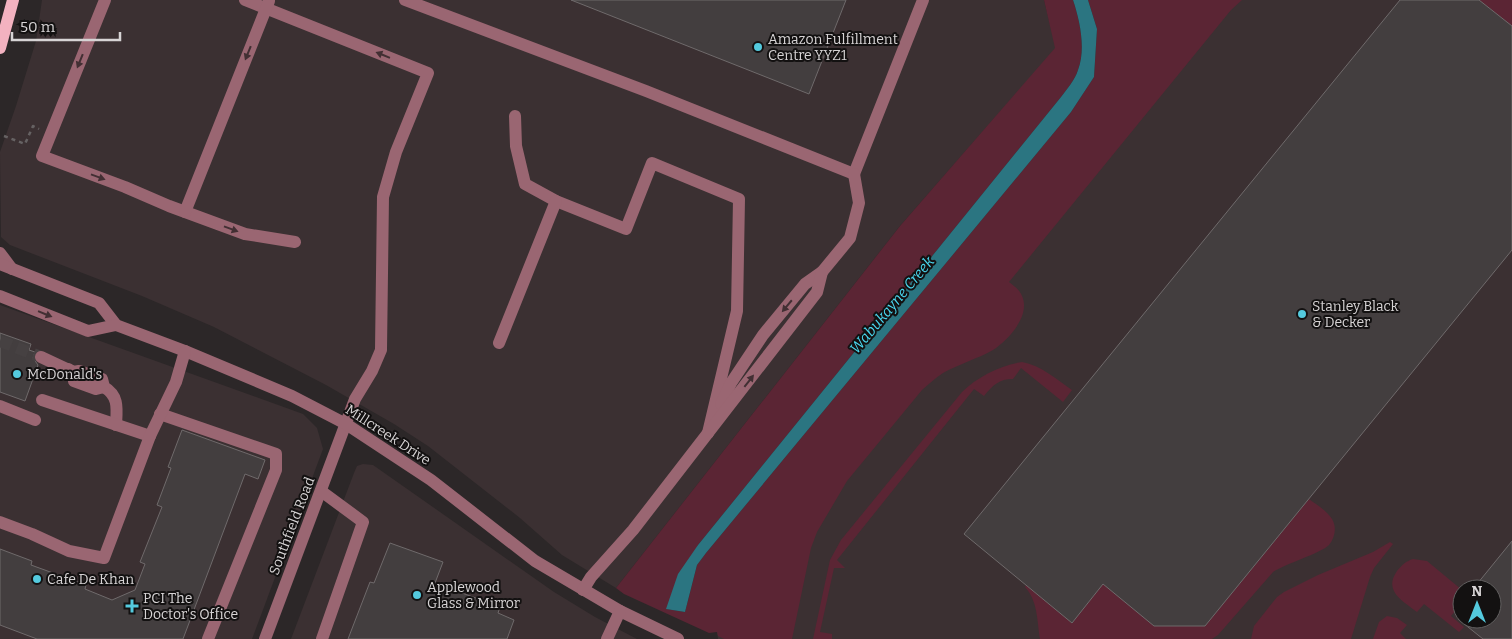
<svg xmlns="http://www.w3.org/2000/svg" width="1512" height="639" font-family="Bitter,serif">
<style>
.built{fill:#3b3032;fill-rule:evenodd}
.green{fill:#5b2534}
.water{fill:#2b7581}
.building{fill:#433e3f;stroke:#6f6a6b}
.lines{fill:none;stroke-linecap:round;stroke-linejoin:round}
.minor-tunnel{stroke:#464142;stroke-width:12;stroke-dasharray:12 6;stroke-linecap:butt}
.path{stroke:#666263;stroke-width:2.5;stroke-dasharray:4 4;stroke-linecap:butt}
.minor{stroke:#9a6672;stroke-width:12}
.major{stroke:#f3b2c0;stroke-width:12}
.oneway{fill:#422f33}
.poi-dot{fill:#54cade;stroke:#131111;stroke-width:2}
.labels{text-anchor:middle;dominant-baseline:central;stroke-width:4;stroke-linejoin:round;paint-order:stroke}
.poi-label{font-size:14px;fill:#d7d4d5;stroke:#131111;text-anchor:start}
.street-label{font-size:14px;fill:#d7d4d5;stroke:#131111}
.water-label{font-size:15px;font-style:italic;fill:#4ad8f0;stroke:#131111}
</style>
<rect width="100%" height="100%" fill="#2c2728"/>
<!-- built -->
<g class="built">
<path d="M 42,0 L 1044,0 L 1056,48 L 900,226 L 616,588 L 562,555 L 520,518 L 428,446 L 394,424 L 326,385 L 214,327 L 142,296 L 10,245 L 1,237 L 0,152 L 16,106 L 36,41 Z"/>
<path d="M 1215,0 L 1512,0 L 1512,639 L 718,639 L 717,632 ZM 1462,589 L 1492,589 L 1492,619 L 1462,619 Z"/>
<path d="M 0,305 L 303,414 L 317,428 L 323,449 L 252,639 L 0,639 Z"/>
<path d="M 363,464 L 373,465 L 554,592 L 595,617 L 637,639 L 291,639 L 354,473 L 357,466 Z"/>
</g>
<!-- green -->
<g class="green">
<path d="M 1044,0 L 1073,0 C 1080,21 1086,49 1078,70 C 1075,80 1067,89 1061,97 L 698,545 L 667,609 L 685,612 L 697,565 L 706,553 L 1071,112 L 1094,77 L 1097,29 L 1088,0 L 1242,0 L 1231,10 L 1009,282 C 1014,286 1020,290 1022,296 C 1031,316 1008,340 993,350 C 977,359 959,364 943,373 C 935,378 929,384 922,390 L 847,481 L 817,532 L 811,548 L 792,639 L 724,639 L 718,636 L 717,632 L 709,633 L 624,594 L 616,588 L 900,226 L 1055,48 Z"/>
<path d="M 1479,0 L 1512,0 L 1512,26 Z"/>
<path d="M 1022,362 C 1041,365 1057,380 1072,390 L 1063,402 L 1021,368 L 1013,379 C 999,379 993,385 984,396 L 974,389 L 837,560 L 845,568 L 834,568 L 820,632 L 832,634 L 832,639 L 813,639 L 830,560 L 841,540 L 962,392 C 977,377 1001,365 1022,362 Z"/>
<path d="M 1309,499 C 1317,505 1327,511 1332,519 C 1337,527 1335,538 1329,545 C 1319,554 1287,563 1273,572 L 1218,635 L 1212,639 L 1040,639 C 1037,621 1038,601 1025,587 L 1026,585 L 1072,623 L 1103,584 L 1154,625 L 1205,626 Z"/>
<path d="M 1390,542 L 1393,544 L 1374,568 L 1370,577 L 1351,639 L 1251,639 L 1254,626 L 1277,597 L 1284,592 L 1318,575 L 1373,552 Z"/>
<path d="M 1413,559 L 1427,561 L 1462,590 L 1462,602 L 1451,616 L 1464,627 L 1459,632 L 1424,604 L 1417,612 C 1403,601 1383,591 1397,571 C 1402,565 1406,561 1413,559 Z"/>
<path d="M 1387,616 L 1397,618 L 1407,625 L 1400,633 L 1406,639 L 1373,639 L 1379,622 Z"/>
</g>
<!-- water -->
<path class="water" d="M 1073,0 L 1088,0 L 1097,29 L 1094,77 L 1071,112 L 706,553 L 697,565 L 685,612 L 666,609 L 678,574 L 698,545 L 1061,97 C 1067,89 1075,80 1078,70 C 1086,49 1080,21 1073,0 Z"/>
<!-- building -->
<g class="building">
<path d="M 571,0 L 846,0 L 809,94 Z"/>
<path d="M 1400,0 L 1479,0 L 1512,26 L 1512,250 L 1205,626 L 1154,626 L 1103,584 L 1072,623 L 964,534 Z"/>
<path d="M 0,333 L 31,344 L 29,350 L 35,352 L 33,358 L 38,365 L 25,401 L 0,392 Z"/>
<path d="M 182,430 L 265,460 L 258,479 L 245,474 L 183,639 L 37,639 L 0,625 L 0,549 L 32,561 L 31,565 L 86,585 L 85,589 L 112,600 L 135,590 L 145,564 L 140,562 L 162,507 L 157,505 L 171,468 L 168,467 Z"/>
<path d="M 1512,541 L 1512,639 L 1483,639 L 1458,619 L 1492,619 L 1492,589 L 1473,589 Z"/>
<path d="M 390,543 L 443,562 L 435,583 L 500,607 L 498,613 L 514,620 L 507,639 L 348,639 L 370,582 L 374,583 Z"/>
</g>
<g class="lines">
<!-- minor-tunnel -->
<path class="minor-tunnel" d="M 0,341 L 41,357"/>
<!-- path -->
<path class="path" d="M 4,136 L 25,144 L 33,126 L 39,129"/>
<!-- minor -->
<g class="minor">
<path d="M 105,0 L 42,156 L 125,187 L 169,206 L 245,234 L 295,242"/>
<path d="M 245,0 L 428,73 L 396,152 L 383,197 L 381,350 L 372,371 L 355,399 L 265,639"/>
<path d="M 405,0 L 646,91 L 854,174 L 923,0"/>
<path d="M 515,116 L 516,146 L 525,184 L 556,201 L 626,229 L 652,163 L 739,199 L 737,311 L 708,433"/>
<path d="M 185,212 L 269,1"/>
<path d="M 0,253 L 12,269"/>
<path d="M 0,264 L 99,303 L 116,325 L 185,351 L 292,396 L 346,424 L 431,480 L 535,561 L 620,611 L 678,639"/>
<path d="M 0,296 L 88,331 L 116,325"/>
<path d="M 499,343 L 556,201"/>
<path d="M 41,357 L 73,372 L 79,371 L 102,379 L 104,387 C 119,396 117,408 116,425"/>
<path d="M 68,369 L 73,372 L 74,381 L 96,389 L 104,387"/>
<path d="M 42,400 L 150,436"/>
<path d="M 721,404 L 731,383 L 763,335 L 805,284 L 822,272 L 850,238 L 859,203 L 854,174"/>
<path d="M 0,406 L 35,420"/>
<path d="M 160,414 L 276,454 L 276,470 L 208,639"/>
<path d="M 321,491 L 363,522 L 322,639"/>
<path d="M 0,522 L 32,534 L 69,551 L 104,558 L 150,436 L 176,382 L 185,351"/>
<path d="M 583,590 L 591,577 L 633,530 L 817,292 L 822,272"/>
<path d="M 607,639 L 620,611"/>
</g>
<!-- major -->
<path class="major" d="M 0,48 L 13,0"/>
</g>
<!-- one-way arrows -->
<defs><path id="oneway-solid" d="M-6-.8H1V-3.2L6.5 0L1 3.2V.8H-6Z" transform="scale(1.25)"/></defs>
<g class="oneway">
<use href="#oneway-solid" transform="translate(248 53) rotate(112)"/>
<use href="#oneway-solid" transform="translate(383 55) rotate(-158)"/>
<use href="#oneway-solid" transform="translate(80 61) rotate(112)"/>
<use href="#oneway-solid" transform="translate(98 177) rotate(20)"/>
<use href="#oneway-solid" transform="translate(231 229) rotate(20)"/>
<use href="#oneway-solid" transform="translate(787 306) rotate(130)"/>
<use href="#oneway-solid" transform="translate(45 314) rotate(22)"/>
<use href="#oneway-solid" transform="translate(749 381) rotate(-52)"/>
</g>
<!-- markers -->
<g class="poi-dot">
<circle cx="758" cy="47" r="5"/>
<circle cx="1302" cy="314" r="5"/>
<circle cx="17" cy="374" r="5"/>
<circle cx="37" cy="579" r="5"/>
<circle cx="417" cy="595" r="5"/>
<path d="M129.5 598.5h5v5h5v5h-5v5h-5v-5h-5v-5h5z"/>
</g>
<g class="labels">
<!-- poi labels -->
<g class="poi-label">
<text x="768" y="39">Amazon Fulfillment<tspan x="768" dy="16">Centre YYZ1</tspan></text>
<text x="1312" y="306">Stanley Black<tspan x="1312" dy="16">&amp; Decker</tspan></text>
<text x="27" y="374">McDonald's</text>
<text x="47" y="579">Cafe De Khan</text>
<text x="427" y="587">Applewood<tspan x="427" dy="16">Glass &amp; Mirror</tspan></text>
<text x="143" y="598">PCI The<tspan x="143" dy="16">Doctor's Office</tspan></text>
</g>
<!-- street labels -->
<g class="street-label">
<text transform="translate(388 435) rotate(33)">Millcreek Drive</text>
<text transform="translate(292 526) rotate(-69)">Southfield Road</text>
</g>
<!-- water labels -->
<g class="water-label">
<text transform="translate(892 305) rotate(-50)">Wabukayne Creek</text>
</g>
</g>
<!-- north arrow -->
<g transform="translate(1477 604)"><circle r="24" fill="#131111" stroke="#615f5f"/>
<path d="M0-4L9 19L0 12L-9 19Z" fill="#54cade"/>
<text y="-8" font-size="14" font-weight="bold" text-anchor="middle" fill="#d7d4d5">N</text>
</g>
<!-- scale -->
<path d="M12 32v8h108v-8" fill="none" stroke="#d7d4d5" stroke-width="2.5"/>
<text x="20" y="32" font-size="15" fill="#d7d4d5" stroke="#131111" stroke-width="4" paint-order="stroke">50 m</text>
</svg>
